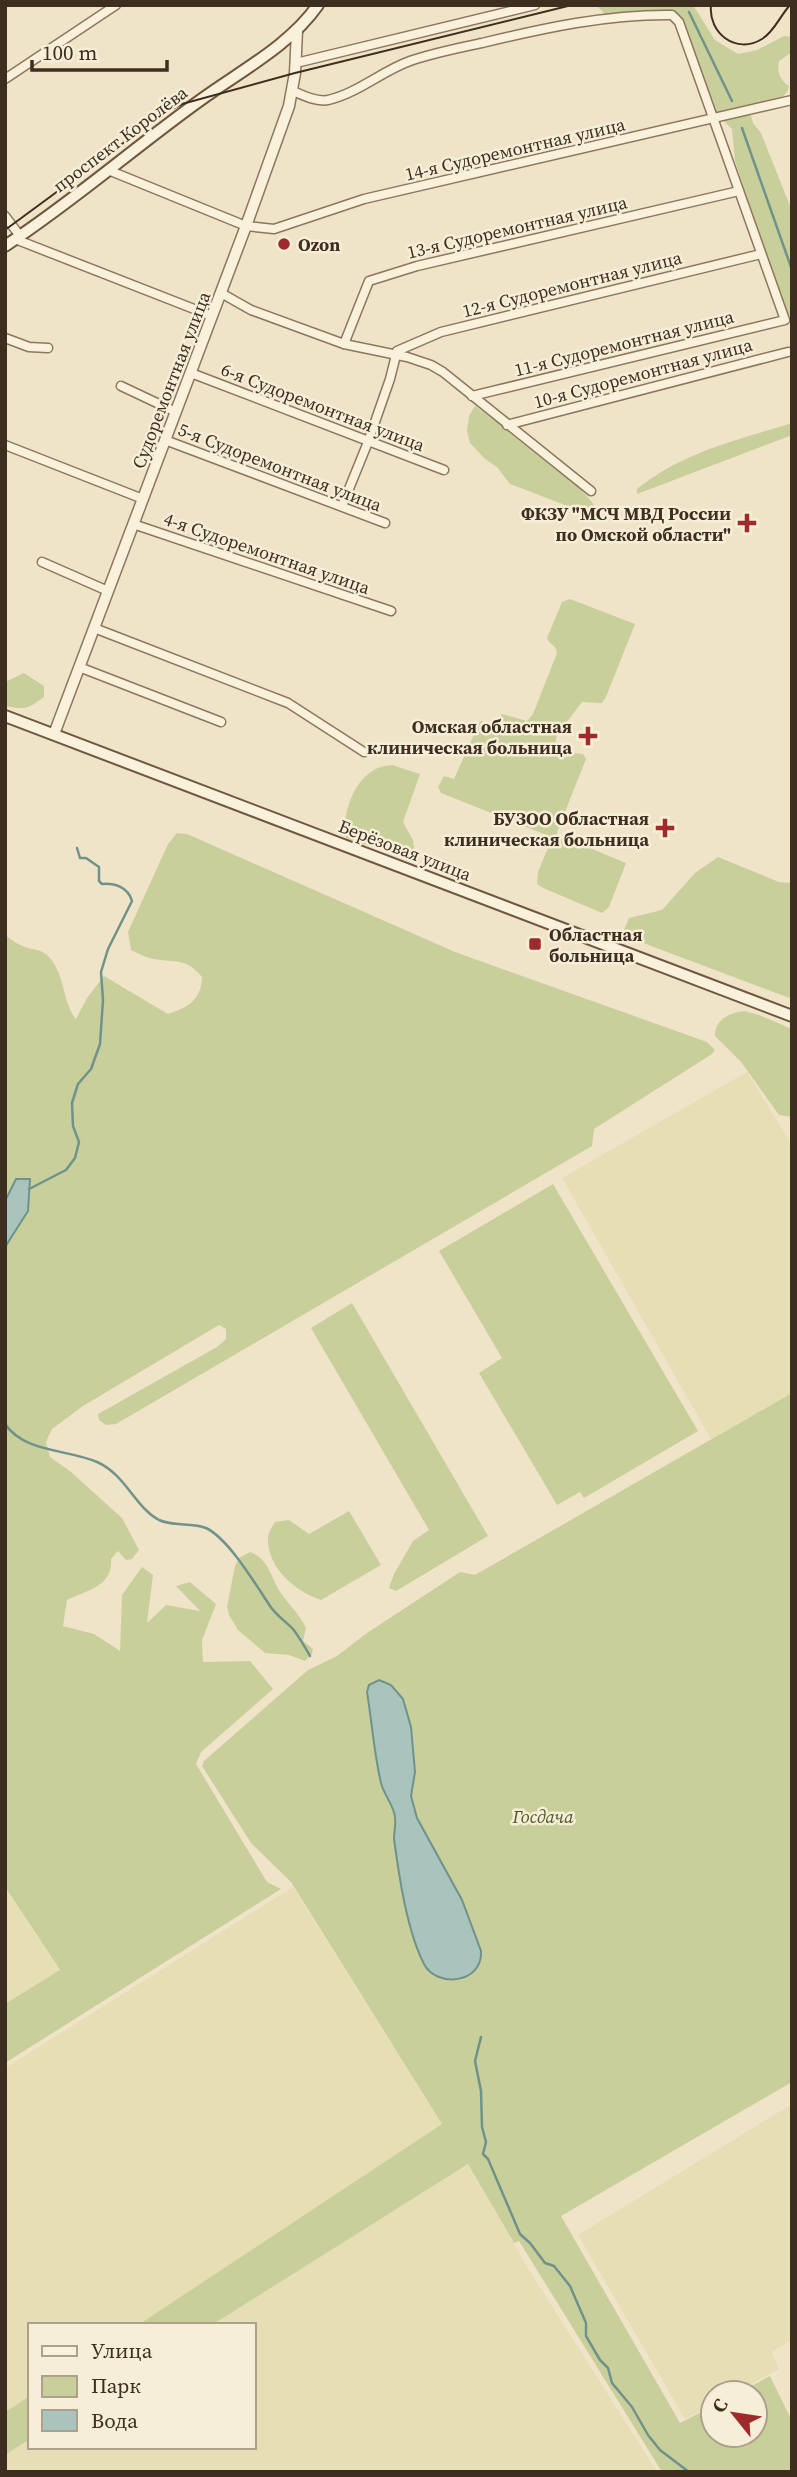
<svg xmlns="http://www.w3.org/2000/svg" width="797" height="2477" font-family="'Source Serif 4',serif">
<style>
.farmland{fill:#e6deb5}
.green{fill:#c9cf9b}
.water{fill:#a9c4bc;stroke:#6f938a;stroke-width:2}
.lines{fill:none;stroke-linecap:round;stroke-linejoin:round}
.stream{stroke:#6f938a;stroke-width:2.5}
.minor-casing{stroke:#8d765c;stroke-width:11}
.tertiary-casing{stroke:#8d765c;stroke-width:13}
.secondary-casing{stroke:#6f573f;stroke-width:14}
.minor{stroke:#faf1dc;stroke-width:8}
.tertiary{stroke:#faf1dc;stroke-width:10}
.secondary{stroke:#faf1dc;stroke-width:10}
.tram{stroke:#3d2e20;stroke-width:2}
.poi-dot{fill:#9e2a2b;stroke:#f7eed8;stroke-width:2.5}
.labels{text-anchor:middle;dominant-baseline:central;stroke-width:5;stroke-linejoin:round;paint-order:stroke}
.street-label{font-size:18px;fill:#3d2e20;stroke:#f7eed8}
.poi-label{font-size:18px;font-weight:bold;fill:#3d2e20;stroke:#f7eed8;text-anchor:end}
.park-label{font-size:18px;font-style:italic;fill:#4d5a26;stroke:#f7eed8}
</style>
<rect width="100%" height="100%" fill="#f0e4c8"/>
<!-- farmland -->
<g class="farmland">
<path d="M 747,1072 L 792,1145 L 792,1393 L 711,1439 L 562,1178 Z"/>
<path d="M 293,1887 L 442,2124 L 138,2325 L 30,2325 L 30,2396 L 5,2412 L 5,2068 Z"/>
<path d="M 5,1888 L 60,1971 L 5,2004 Z"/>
<path d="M 792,2104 L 792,2340 L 772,2352 L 779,2369 L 734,2393 L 713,2393 L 713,2404 L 685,2419 L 578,2235 Z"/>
<path d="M 468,2164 L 526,2265 L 657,2472 L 5,2472 L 5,2455 L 30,2439 L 30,2447 L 254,2447 L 254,2325 L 212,2325 Z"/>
</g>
<!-- green -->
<g class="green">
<path d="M 693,5 L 715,40 L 738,54 L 757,50 L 784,36 L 792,37 L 792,52 L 779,61 C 777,72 780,80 789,86 C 787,101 768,102 754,105 L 750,112 L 753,123 L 761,133 L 792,211 L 792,319 L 783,306 L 735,161 L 732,129 L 716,114 L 676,17 L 607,16 L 597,6 Z"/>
<path d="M 475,406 C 499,424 600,492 599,518 L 510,484 L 497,467 L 485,459 L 470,443 L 467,431 L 469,416 Z"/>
<path d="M 792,423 L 792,435 L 637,494 L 637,489 C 685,451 735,441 792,423 Z"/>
<path d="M 570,599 L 635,624 L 606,697 L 602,703 L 582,702 L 557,735 L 554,750 L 566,757 L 575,753 L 583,754 L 586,759 L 557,832 L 558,835 L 626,863 L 609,907 L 602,913 L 543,888 L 537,884 L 538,872 L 551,840 L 549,836 L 441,793 L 438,787 L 444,776 L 454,779 L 480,721 L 494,725 L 502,714 L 527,721 L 533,714 L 557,653 L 555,647 L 549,642 L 547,638 L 562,602 Z"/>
<path d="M 24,673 L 44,686 L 44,697 C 27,709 27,710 5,706 L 5,682 Z"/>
<path d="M 392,765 L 420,774 L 403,822 L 413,840 L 414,849 L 407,852 C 387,846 367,846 347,841 C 340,820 352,784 371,772 C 377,767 384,766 392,765 Z"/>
<path d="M 177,833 L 187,834 L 455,952 L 707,1042 L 715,1050 L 712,1054 L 594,1129 L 592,1146 L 116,1424 L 106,1425 L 99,1420 L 98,1414 L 217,1347 L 226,1339 L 226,1329 L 219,1325 L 83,1406 L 52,1429 L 46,1442 L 50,1457 L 71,1472 L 122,1518 L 139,1550 L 132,1559 L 126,1560 L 118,1551 L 111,1559 C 113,1586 88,1590 67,1600 L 63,1626 L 94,1634 L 120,1651 L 122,1595 L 142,1567 L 153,1575 L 147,1623 L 166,1605 L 200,1611 L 176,1586 L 190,1582 L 216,1604 L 202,1640 L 203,1662 L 250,1661 L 273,1689 L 201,1752 L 196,1764 L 267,1882 L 281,1889 L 5,2063 L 5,2004 L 60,1970 L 5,1887 L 5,1247 L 13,1233 L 5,1201 L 5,935 C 11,939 18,945 25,947 C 34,950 42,949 50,958 C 65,975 63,1004 76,1019 L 87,998 L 104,976 L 168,1014 C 189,1007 201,1000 202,977 C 185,957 176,963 154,959 C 146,958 138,953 131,950 L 128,932 L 168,844 Z"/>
<path d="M 718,857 L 779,882 L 792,883 L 792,999 L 622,935 L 629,918 L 662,910 L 695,873 Z"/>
<path d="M 744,1011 L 759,1015 L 792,1029 L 792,1117 L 779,1115 L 741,1062 L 715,1036 C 715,1019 729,1013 744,1011 Z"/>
<path d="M 553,1184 L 698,1431 L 584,1498 L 580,1492 L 557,1505 L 479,1373 L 502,1358 L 439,1251 Z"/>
<path d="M 352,1303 L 488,1536 L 396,1591 L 389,1588 L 394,1574 L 413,1541 L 429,1530 L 311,1328 Z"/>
<path d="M 792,1393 L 792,2082 L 561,2216 L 680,2423 L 713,2406 L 713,2435 L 755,2435 L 755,2393 L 738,2393 L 770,2376 L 792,2421 L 792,2472 L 662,2472 L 519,2241 L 514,2243 L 468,2164 L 212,2325 L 138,2325 L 442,2124 L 291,1882 L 251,1843 L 202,1766 L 204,1761 L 308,1670 L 337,1656 L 367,1633 L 460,1572 L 475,1575 Z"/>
<path d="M 349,1511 L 381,1565 L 321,1600 C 296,1592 267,1568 268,1538 C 268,1533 272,1527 275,1522 L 289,1520 L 309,1534 Z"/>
<path d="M 250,1552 C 271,1560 271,1581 283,1596 C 292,1608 299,1614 306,1628 L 303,1641 L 313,1649 L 312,1654 L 305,1661 L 289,1655 L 265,1653 L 238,1630 L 229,1615 L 227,1607 L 235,1566 L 239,1558 Z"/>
<path d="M 30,2396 L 30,2439 L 5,2455 L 5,2412 Z"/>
</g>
<!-- water -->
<g class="water">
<path d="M 16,1179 L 30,1179 L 28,1211 L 5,1247 L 5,1201 Z"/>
<path d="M 379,1680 L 391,1685 L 403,1699 L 411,1727 L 415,1772 L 411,1796 L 417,1818 L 462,1900 L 481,1951 C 483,1984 436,1988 424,1964 C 407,1931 399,1876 394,1839 C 394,1832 396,1825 395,1817 C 394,1806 384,1795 381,1783 C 374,1754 372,1722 367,1692 L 369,1685 Z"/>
</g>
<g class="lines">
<!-- stream -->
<g class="stream">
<path d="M 689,12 L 732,101"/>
<path d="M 742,128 L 792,270"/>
<path d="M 29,1189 L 66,1170 L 75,1158 L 79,1142 L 73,1126 L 72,1103 L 78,1084 L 91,1069 L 100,1044 L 103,1000 L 101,972 L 108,949 L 132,901 C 128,887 115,883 102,884 L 99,881 L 99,867 L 86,858 L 80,858 L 77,848"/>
<path d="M 5,1424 C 25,1453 67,1449 97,1462 C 125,1474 135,1507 159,1520 C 174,1527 192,1522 206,1528 C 229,1539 256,1585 270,1606 C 276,1615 285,1621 293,1629 C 299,1637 305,1647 310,1656"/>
<path d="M 481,2037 L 475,2061 L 481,2091 L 482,2127 L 486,2142 L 483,2154 L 488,2159 L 520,2234 L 530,2243 L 545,2263 L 554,2266 L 570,2286 L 586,2323 L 586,2336 L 600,2360 L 608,2368 L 612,2383 L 632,2407 L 648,2435 L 660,2450 L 689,2472"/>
</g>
<defs>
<g id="minor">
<path d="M 296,63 L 535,5"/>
<path d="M 5,79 L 116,5"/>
<path d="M 293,91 C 304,96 317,102 328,100 C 358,93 382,71 410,61 C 433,53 458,48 482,43 C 544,28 608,14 672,15 L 679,22 L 785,320 L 472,396"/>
<path d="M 108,170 L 246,226 L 274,229 L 364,199 L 792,100"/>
<path d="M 5,216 L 20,236"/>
<path d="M 15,239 L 212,316"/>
<path d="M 221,293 L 251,310 L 344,344 L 407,357 L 431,365 L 443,372 L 591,491"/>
<path d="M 5,338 L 29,347 L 48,348"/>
<path d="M 344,344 L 369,281 L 417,266 L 739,191"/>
<path d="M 191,373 L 444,470"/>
<path d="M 121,386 L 176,412"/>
<path d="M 507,425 L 788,352"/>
<path d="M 165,440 L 385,523"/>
<path d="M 5,445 L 143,499"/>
<path d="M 342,506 L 368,442 L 390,379 L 397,351 L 441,332 L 761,254"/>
<path d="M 133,524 L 391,611"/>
<path d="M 42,562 L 108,591"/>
<path d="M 94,628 L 288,703 L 364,752"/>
<path d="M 79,667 L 221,722"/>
</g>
<path id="tertiary" d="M 54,734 L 246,226 L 289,106 L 295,73 L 297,31"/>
<g id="secondary">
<path d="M 5,246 C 74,201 136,146 202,99 C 242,70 289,46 318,5"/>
<path d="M 5,716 L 792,1016"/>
</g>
</defs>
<!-- minor casing -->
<use href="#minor" class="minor-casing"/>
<!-- tertiary casing -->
<use href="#tertiary" class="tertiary-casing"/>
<!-- secondary casing -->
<use href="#secondary" class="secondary-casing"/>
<!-- minor -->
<use href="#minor" class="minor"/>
<!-- tertiary -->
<use href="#tertiary" class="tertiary"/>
<!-- secondary -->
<use href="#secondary" class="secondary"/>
<!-- tram -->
<g class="tram">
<path d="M 711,5 C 708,33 736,55 762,39 C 774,32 780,16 790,5"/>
<path d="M 5,230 L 164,113 L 182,104 L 295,73 L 572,5"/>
</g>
</g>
<!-- markers -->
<g class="poi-dot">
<circle cx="284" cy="244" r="7"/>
<path d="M743.5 512.5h7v7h7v7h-7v7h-7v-7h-7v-7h7z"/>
<path d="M584.5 725.5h7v7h7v7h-7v7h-7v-7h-7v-7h7z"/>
<path d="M661.5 817.5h7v7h7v7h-7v7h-7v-7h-7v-7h7z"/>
<rect x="528" y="937" width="14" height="14" rx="3.5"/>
</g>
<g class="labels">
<!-- street labels -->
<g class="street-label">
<text transform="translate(120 139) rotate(-37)">проспект Королёва</text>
<text transform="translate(515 149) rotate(-13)">14-я Судоремонтная улица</text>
<text transform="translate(517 227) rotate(-13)">13-я Судоремонтная улица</text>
<text transform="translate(572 284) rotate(-14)">12-я Судоремонтная улица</text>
<text transform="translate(624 343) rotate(-14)">11-я Судоремонтная улица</text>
<text transform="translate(643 373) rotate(-15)">10-я Судоремонтная улица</text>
<text transform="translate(171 380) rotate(-69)">Судоремонтная улица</text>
<text transform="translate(323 407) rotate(21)">6-я Судоремонтная улица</text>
<text transform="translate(280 467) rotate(21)">5-я Судоремонтная улица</text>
<text transform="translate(267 553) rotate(19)">4-я Судоремонтная улица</text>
<text transform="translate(405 850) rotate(21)">Берёзовая улица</text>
</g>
<!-- poi labels -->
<g class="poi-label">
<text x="298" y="244" text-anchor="start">Ozon</text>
<text x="731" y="513">ФКЗУ "МСЧ МВД России<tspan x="731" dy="21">по Омской области"</tspan></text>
<text x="572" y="726">Омская областная<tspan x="572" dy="21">клиническая больница</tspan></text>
<text x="649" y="818">БУЗОО Областная<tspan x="649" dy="21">клиническая больница</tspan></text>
<text x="549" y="934" text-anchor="start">Областная<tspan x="549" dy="21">больница</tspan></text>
</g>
<!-- park labels -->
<g class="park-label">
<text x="543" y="1816">Госдача</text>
</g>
</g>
<!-- border -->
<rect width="797" height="2477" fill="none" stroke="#3d2e20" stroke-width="14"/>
<!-- legend -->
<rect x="28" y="2323" width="228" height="126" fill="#f7eed8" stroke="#ada18e" stroke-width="2"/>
<rect x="42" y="2346" width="35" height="10" fill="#faf1dc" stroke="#ada18e" stroke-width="2"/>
<text x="91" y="2358" font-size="21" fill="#3d2e20">Улица</text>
<rect x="42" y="2376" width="35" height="21" fill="#c9cf9b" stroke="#ada18e" stroke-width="2"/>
<text x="91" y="2393" font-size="21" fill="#3d2e20">Парк</text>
<rect x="42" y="2410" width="35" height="21" fill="#a9c4bc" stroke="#ada18e" stroke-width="2"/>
<text x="91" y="2428" font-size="21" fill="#3d2e20">Вода</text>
<!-- north arrow -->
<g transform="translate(734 2414) rotate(300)"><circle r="33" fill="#f7eed8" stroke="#ada18e" stroke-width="2"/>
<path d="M0-5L12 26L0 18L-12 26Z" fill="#9e2a2b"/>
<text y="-10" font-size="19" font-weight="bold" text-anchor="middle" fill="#3d2e20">С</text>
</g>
<!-- scale -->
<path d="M32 60v10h135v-10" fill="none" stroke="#3d2e20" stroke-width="3.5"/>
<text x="42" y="60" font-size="21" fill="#3d2e20" stroke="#f7eed8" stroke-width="5" paint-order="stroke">100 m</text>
</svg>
